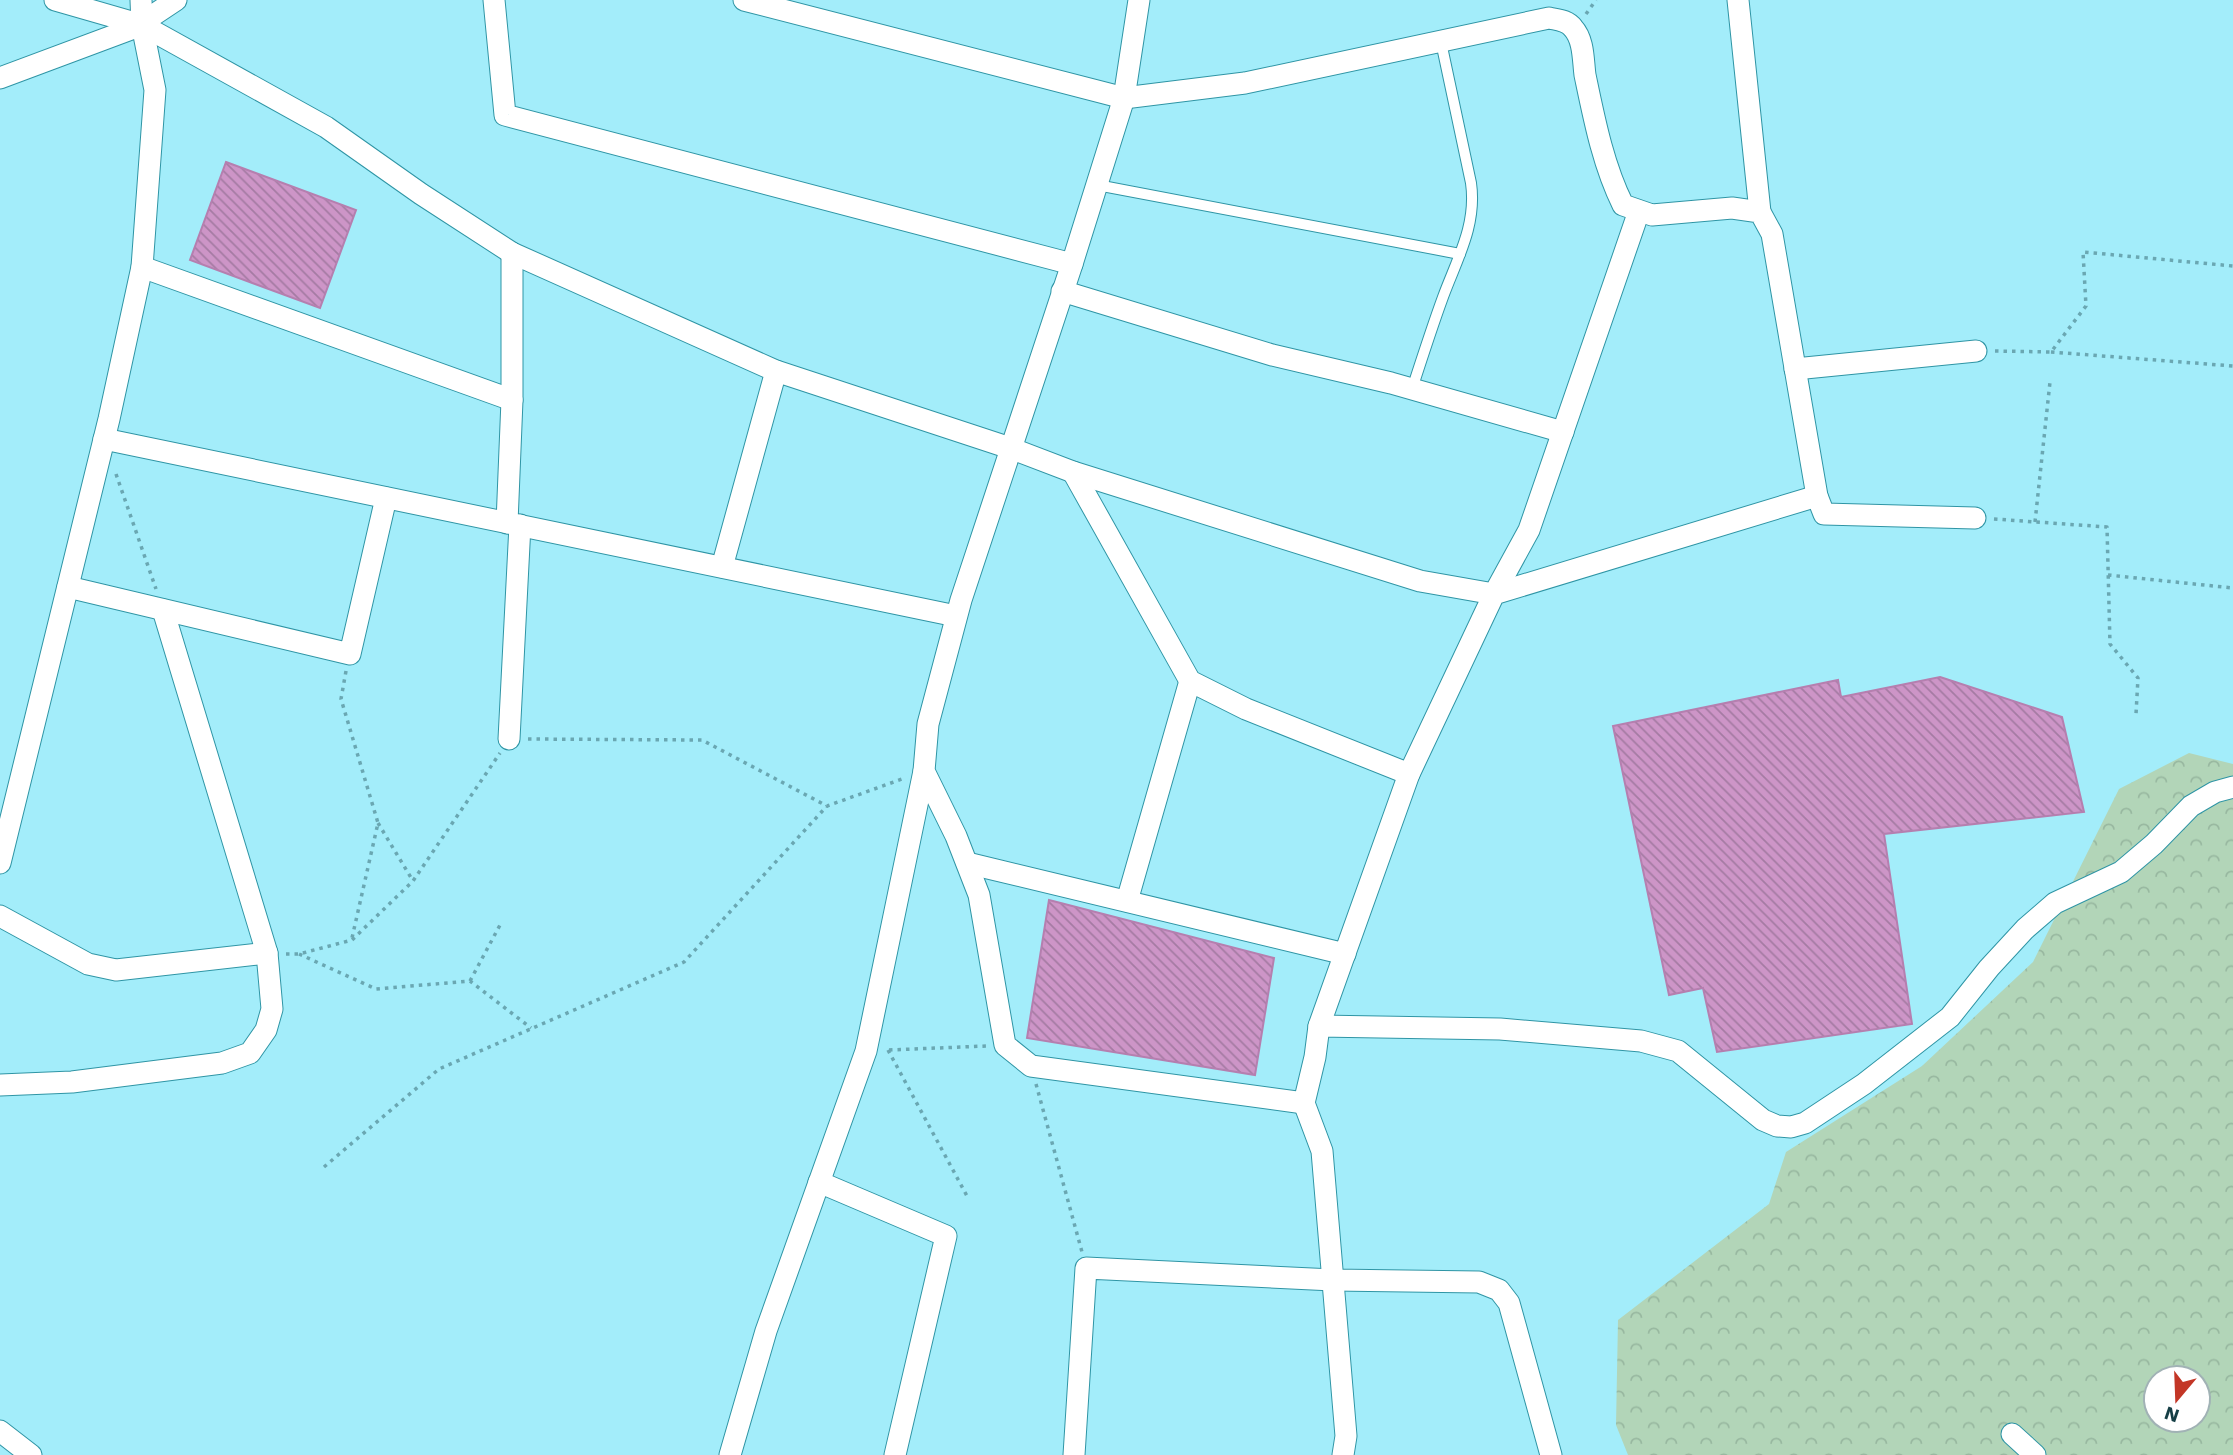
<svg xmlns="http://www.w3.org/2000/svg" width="2233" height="1455" font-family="'Work Sans',sans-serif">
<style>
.forest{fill:url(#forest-crowns);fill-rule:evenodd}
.building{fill:url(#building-back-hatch);stroke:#b57faf;stroke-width:2}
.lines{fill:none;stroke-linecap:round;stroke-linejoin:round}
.lane-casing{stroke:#2f95a5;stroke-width:12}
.street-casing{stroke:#2f95a5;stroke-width:23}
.path{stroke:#6aa7b2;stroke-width:3.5;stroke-dasharray:3.5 5;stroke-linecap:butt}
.lane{stroke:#fff;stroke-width:10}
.street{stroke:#fff;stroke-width:21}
</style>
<defs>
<pattern id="forest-crowns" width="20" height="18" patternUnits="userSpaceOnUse" patternTransform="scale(1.75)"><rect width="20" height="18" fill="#b2d5b8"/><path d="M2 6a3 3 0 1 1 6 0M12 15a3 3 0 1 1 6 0" fill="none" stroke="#98b8a0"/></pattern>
<pattern id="building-back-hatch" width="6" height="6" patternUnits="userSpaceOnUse" patternTransform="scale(1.75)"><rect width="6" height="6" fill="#cd95c7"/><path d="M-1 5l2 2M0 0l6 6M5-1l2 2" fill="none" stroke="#a57ba3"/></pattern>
</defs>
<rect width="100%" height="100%" fill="#a3edfa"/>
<!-- forest -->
<path class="forest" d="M 2189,753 L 2233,764 L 2233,1455 L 1628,1455 L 1616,1425 L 1618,1320 L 1769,1204 L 1786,1152 L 1922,1066 L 2033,962 L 2119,789 ZM 2156,1378 L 2198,1378 L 2198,1420 L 2156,1420 Z"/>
<!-- building -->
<g class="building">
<path d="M 226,162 L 356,210 L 320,308 L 190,260 Z"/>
<path d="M 1940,677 L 2062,717 L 2084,812 L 1884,834 L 1912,1024 L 1717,1052 L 1703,988 L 1669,995 L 1613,726 L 1838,680 L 1841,697 Z"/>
<path d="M 1049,900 L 1274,958 L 1255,1075 L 1027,1038 Z"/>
</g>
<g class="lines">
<defs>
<g id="lane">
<path d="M 1097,185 L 1460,254"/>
<path d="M 1412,389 C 1422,358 1432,327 1443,297 C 1457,259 1477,225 1471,183 L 1441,42"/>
</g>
<g id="street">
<path d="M 55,0 L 142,25 L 326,127 L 421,194 L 512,253 L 776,371 L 1010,448 L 1073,472 L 1420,581 L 1494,594 L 1529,530 L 1639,211"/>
<path d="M 494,0 L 505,115 L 1072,264"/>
<path d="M 744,0 L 1124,98 L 1245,83 L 1549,18 C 1558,20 1567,20 1573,28 C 1584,40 1583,60 1585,75 C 1594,118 1603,165 1623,205 L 1652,215 L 1732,208 L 1760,212 L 1772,234 L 1817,496 L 1824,514 L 1975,518"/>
<path d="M 1139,0 L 1124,98 L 1072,264 L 961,600 L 928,724 L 924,771 L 956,836 L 979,895 L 1005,1045 L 1031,1066 L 1304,1103"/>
<path d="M 1738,0 L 1760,212"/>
<path d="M 143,22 L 176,0"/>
<path d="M 0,78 L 142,25"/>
<path d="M 142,267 L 512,400"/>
<path d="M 1062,291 L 1272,355 L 1391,383 L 1563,432"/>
<path d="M 1795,369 L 1976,351"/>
<path d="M 104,439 L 956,616"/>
<path d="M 1073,472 L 1190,681 L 1246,709 L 1409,774"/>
<path d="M 507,523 L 512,400 L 512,253"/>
<path d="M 722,567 L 776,371"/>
<path d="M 68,587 L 350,654 L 386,498"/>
<path d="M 509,739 L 520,525"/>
<path d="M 0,863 L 109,419 L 142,267 L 155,90 L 142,25 L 141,0"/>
<path d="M 967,863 L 1345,954"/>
<path d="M 1127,901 L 1190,681"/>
<path d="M 0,916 L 88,964 L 116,970 L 267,953"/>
<path d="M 1319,1026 L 1409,774 L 1494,594 L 1817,496"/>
<path d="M 0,1085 L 72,1082 L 222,1063 L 250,1053 L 266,1030 L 272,1009 L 267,953 L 163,610"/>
<path d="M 819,1182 L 946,1236 L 895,1455"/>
<path d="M 0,1431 L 31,1455"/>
<path d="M 2012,1434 L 2035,1455"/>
<path d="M 730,1455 L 766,1331 L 866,1051 L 924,771"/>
<path d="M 1074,1455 L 1086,1268 L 1333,1280 L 1479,1282 L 1499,1290 L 1509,1303 L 1551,1455"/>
<path d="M 1343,1455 L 1346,1436 L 1322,1151 L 1304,1103 L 1315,1057 L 1319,1026 L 1500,1029 L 1641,1041 L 1678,1051 L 1763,1120 L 1777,1126 L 1791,1127 L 1805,1123 L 1864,1084 L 1950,1017 L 1989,968 L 2025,929 L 2055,903 L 2121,872 L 2154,844 L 2191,806 L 2215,792 L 2233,787"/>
</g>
</defs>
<!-- lane casing -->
<use href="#lane" class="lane-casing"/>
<!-- street casing -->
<use href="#street" class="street-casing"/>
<!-- path -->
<g class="path">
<path d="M 1586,14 L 1596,0"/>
<path d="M 1995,351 L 2051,352 L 2086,306 L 2083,252 L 2233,266"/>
<path d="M 2051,352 L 2233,366"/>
<path d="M 116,474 L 156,589"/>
<path d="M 1994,519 L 2107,527 L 2110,644 L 2138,678 L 2136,714"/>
<path d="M 2035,522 L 2050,382"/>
<path d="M 2108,575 L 2233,588"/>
<path d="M 346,671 L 341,699 L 378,823 L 352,938"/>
<path d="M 528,739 L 702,740 L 827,806 L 902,779"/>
<path d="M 378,823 L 413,881"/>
<path d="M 286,954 L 299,954 L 352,940 L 413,881 L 500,753"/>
<path d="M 299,954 L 376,989 L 470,981 L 531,1028"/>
<path d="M 470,981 L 500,925"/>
<path d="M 888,1050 L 967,1196"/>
<path d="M 889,1050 L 986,1046"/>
<path d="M 1036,1084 L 1082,1252"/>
<path d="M 324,1167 L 439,1069 L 684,962 L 827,806"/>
</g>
<!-- lane -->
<use href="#lane" class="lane"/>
<!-- street -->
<use href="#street" class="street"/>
</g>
<!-- north arrow -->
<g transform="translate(2177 1399) rotate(199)"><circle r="33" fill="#ffffff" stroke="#a1b2b5" stroke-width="2"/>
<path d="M0-5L12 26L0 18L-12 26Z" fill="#c33626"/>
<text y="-10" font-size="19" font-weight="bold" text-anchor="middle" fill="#153e45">N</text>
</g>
</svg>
